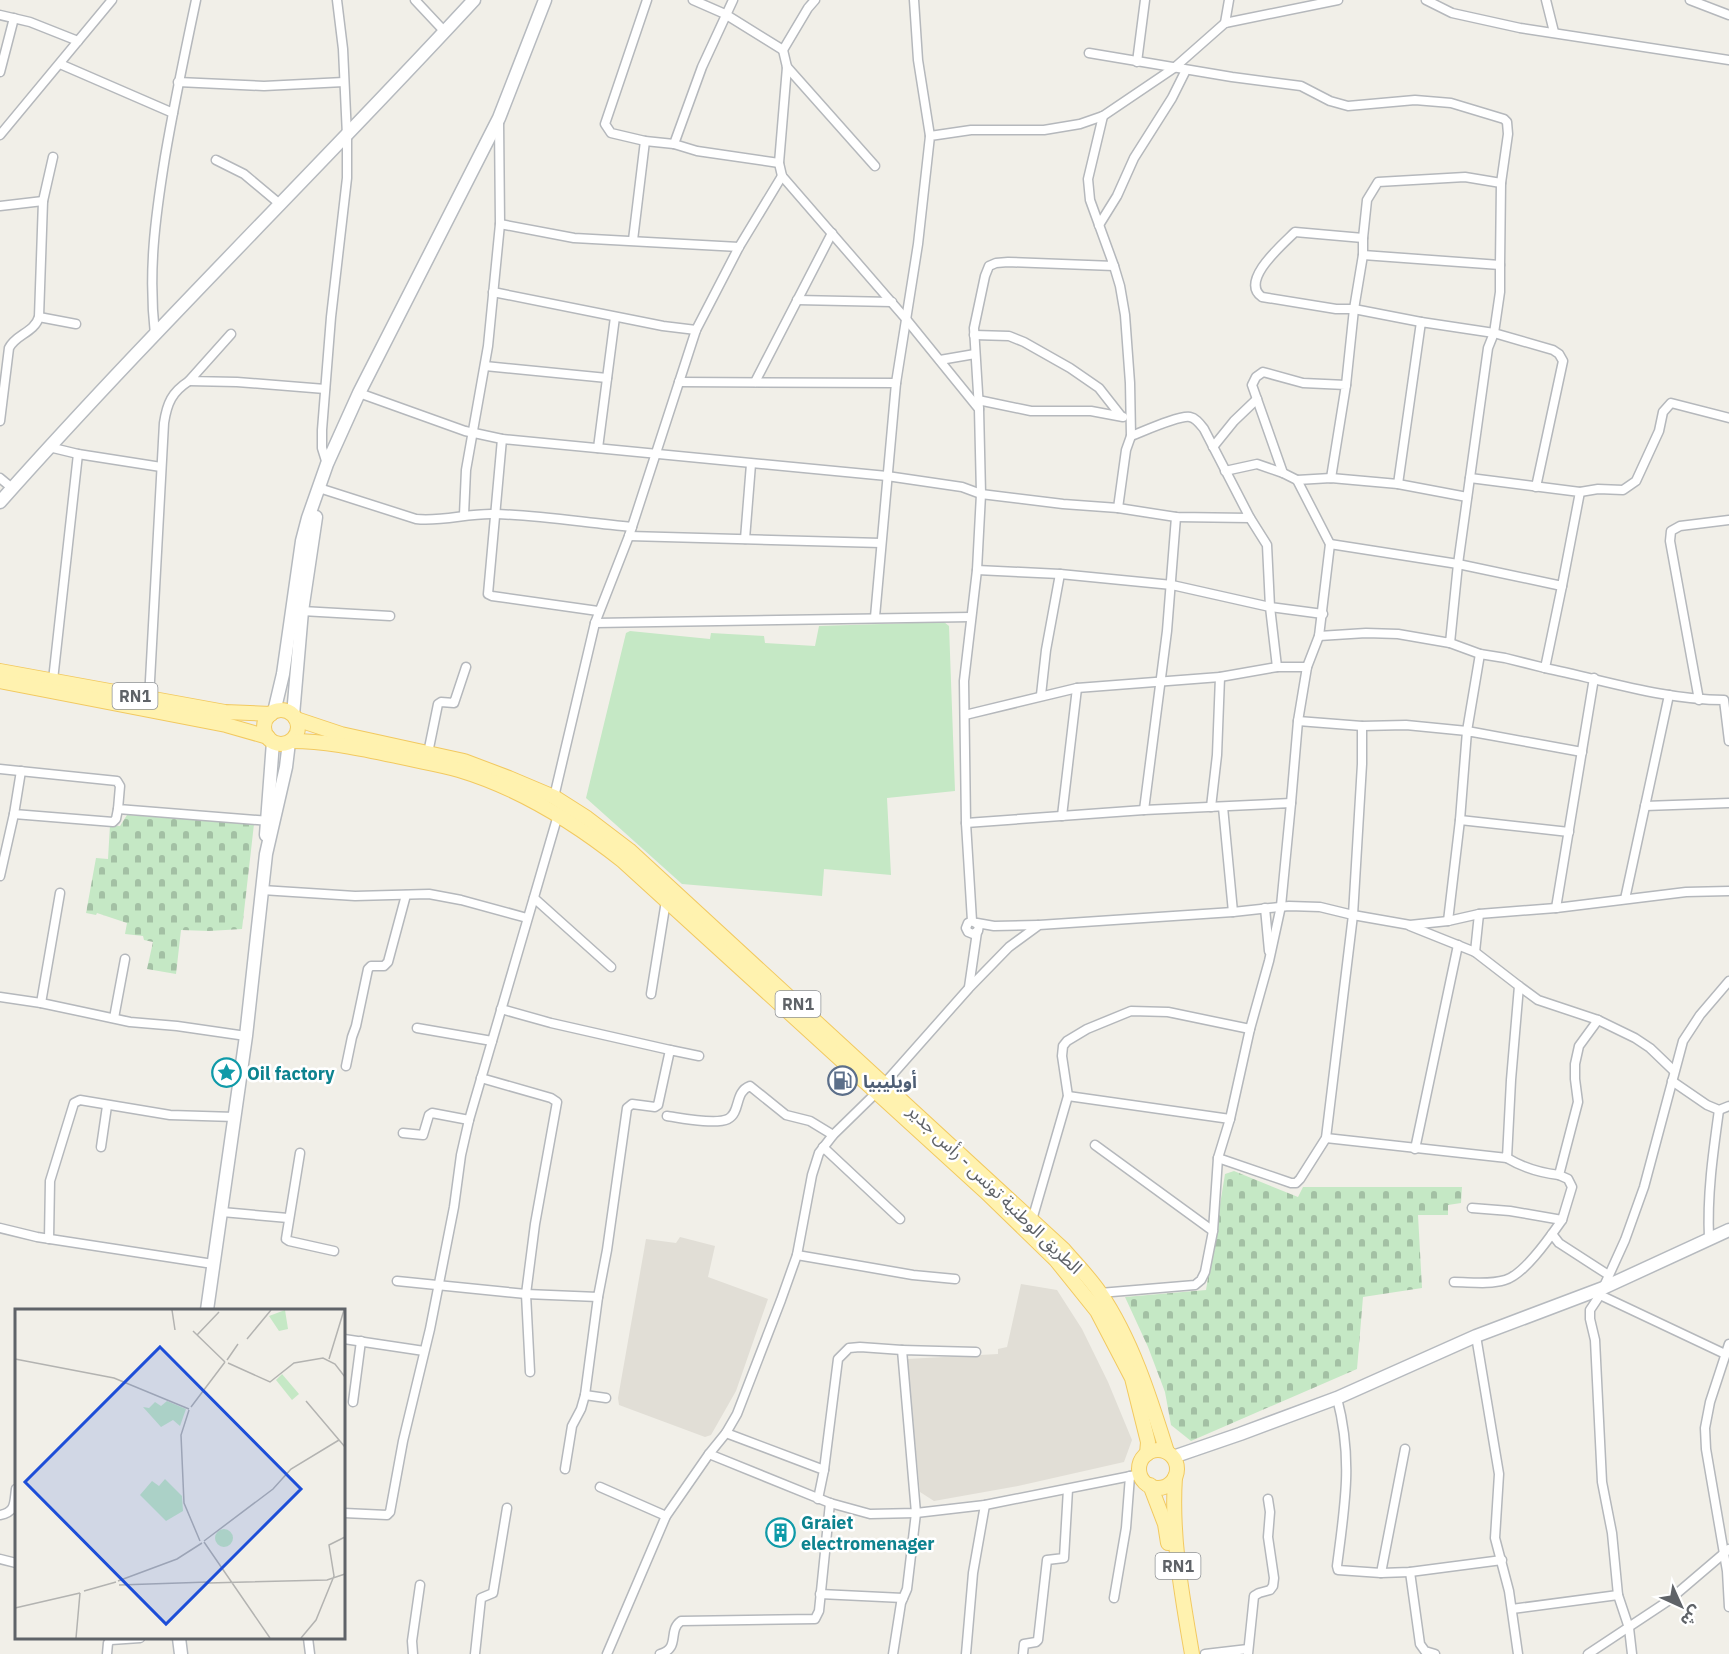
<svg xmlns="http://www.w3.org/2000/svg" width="1729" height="1654" font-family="'IBM Plex Sans','Noto Sans Arabic',sans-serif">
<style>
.education{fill:#e1ded6}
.cemetery{fill:url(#cemetery-stones)}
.pitch{fill:#c5e8c5}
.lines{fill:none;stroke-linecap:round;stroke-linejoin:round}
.street-casing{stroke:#b5b8bc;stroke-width:11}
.secondary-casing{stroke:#b6babf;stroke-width:15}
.primary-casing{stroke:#f2c960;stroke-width:16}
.street{stroke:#fff;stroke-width:8}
.secondary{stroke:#fff;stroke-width:12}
.primary{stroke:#fff2af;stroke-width:14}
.labels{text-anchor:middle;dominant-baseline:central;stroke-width:5;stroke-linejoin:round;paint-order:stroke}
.shield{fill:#fff;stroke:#8f9295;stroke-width:1.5}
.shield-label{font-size:16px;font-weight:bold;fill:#5f6368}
.culture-label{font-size:18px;font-weight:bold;fill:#0d838f;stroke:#fff;text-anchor:start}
.service-label{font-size:18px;font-weight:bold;fill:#4e5e75;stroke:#fff;text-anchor:start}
.street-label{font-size:18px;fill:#5f6368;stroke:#fff}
.inset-road{fill:none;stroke:#b3b3b1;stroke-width:1.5}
.view{fill:#1d4ed8;fill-opacity:0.15;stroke:#1d4ed8;stroke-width:3}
.inset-edge{fill:none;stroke:#5f6368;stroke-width:3}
</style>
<defs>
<pattern id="cemetery-stones" width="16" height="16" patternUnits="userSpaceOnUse" patternTransform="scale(1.5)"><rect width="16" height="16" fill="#c5e8c5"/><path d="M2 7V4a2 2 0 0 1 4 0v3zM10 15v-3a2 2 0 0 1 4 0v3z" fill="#a3c0a4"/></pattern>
</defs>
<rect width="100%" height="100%" fill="#f1efe8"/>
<!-- education -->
<g class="education">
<path d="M 680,1237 L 715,1246 L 708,1277 L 768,1299 L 736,1391 L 711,1435 L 705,1437 L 619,1405 L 618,1398 L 646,1239 L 676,1243 Z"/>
<path d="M 1021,1284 L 1057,1290 L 1082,1329 L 1108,1382 L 1132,1440 L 1124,1462 L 1018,1486 L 934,1501 L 920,1492 L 907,1359 L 998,1354 L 998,1349 L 1007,1347 Z"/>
</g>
<!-- cemetery -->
<g class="cemetery">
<path d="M 127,815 L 254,824 L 242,929 L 209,931 L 181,930 L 176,974 L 147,969 L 153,942 L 144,940 L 143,936 L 125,934 L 127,923 L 97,913 L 96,915 L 86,913 L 96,858 L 108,859 L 110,825 L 120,826 Z"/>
<path d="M 1234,1171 L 1298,1197 L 1303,1187 L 1462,1187 L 1461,1203 L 1448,1205 L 1448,1215 L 1418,1215 L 1422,1288 L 1363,1297 L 1357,1369 L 1191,1441 L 1171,1425 L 1165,1392 L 1148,1347 L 1125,1297 L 1206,1290 L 1225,1174 Z"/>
</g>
<!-- pitch -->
<path class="pitch" d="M 944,622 L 949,626 L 955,791 L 887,798 L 891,875 L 824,869 L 822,896 L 682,884 L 586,798 L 626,633 L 630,631 L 710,639 L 711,633 L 764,636 L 765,643 L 815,646 L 819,626 Z"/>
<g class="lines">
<defs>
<g id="street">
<path d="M 415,0 L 445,32"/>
<path d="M 647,0 L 605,124 L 611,133 L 645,141 L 674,144 L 697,151 L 779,163"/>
<path d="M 693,0 L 725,14 L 783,50"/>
<path d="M 815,0 L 808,8 L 783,50 L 787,67 L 779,163 L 782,176 L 906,319 L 979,409 L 981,494 L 977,570 L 964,681 L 966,823 L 972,921 L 979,925 L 978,931 L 973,934 L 968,932 L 966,928 L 968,923 L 972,921"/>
<path d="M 914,0 L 918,60 L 930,136"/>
<path d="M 1426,0 L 1452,13 L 1520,28 L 1729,60"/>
<path d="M 1546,0 L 1554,32"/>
<path d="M 1690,0 L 1729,15"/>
<path d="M 0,15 L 30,22 L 78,41"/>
<path d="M 1225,23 L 1229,0"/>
<path d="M 1089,53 L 1232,77 L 1301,86 L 1330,101 L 1348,106 L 1415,100 L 1451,103 L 1504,119 L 1507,122 L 1508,134 L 1501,183 L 1500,265"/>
<path d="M 1137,62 L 1145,0"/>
<path d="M 60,64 L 173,113"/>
<path d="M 787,67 L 875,166"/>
<path d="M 0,72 L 14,18"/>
<path d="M 178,82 L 264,86 L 344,82"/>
<path d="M 0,135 L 112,0"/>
<path d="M 674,144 L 702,67 L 733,0"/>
<path d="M 216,160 L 244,174 L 281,205"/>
<path d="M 0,206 L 43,201"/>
<path d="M 500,224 L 574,238 L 739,247"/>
<path d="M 1099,225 L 1117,196 L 1134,158 L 1172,98 L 1186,70"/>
<path d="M 1363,238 L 1295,232 C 1283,244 1239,281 1262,297 L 1336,309 L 1354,309 L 1421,322"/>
<path d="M 633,240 L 645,141"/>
<path d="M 1363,255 L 1500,265 L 1500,292 L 1494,333 L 1553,350 L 1559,354 L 1563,361 L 1536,487"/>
<path d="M 1114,266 L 1120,286 L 1125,315 L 1130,383 L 1131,436 L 1126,450 L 1118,508"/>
<path d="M 493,292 L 663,326 L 696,330"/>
<path d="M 797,300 L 892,302"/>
<path d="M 39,317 L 76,324"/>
<path d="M 231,334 L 189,381 L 237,382 L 325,389"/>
<path d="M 155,335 C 148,272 155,219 165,157 C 174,104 185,52 196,0"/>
<path d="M 974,335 L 1009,336 L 1024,342 L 1070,368 L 1099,388 L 1121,416"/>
<path d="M 940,360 L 975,354"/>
<path d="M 485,366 L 607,378"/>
<path d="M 679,382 L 896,383 L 918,244 L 930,136 L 971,130 L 1044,130 L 1080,124 L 1103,116 L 1174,68 L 1225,23 L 1338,0"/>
<path d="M 755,382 L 832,233"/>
<path d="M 1346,385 L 1354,309 L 1363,255 L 1363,238 L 1367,200 L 1378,182 L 1465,177 L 1501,183"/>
<path d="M 359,393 L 465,431 L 502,439 L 887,476 L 962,487 L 981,494 L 1063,504 L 1118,508 L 1176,517 L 1250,518 L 1204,429 C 1200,424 1196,418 1190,417 C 1179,415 1142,432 1131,436"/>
<path d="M 978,400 L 1031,411 L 1091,411 L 1123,417"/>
<path d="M 979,409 L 974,328 L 985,276 L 989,266 L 996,263 L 1008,262 L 1114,266 L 1090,200 L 1088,179 L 1103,116"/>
<path d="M 0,421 L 9,348 C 16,334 34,333 39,317 L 43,201 L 53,157"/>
<path d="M 502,439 L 488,594 L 492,596 L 598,611"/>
<path d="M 49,447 L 78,454 L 161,467"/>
<path d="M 1213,447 L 1234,421 L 1257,399"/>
<path d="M 598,448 L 615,317"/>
<path d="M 327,464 L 322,448 L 322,430 L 331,317 L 347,178 L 347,136 L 343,49 L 337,0"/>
<path d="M 1225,471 L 1257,464 L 1283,473"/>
<path d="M 0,478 L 12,488"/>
<path d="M 1297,480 L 1331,478 L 1398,484 L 1421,322 L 1494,333 L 1488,348 L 1458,564 L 1450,643 L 1398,634 L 1366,633 L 1319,636"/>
<path d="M 1398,484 L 1467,497"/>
<path d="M 319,488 L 416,519 C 442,522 468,513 494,514 C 540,515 586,523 632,527"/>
<path d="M 1580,492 L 1598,489 L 1623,490 L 1636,481 L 1659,431 L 1663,412 L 1671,403 L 1729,418"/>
<path d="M 464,515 L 466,470 L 488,346 L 500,224 L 499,121"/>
<path d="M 1250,518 L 1267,545 L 1270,607 L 1323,614"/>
<path d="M 629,536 L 881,543"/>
<path d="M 745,539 L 751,464"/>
<path d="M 1330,544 L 1458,564 L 1562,586 L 1580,492 L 1470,478"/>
<path d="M 977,570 L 1060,574 L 1172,585 L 1270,607 L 1277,667"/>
<path d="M 1562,586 L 1545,668 C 1604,680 1664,700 1724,700 L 1729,741"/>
<path d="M 302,611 L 390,616"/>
<path d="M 875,617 L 896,383"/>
<path d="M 595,623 L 971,617"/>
<path d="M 1450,643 L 1480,654 L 1505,658 L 1545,668"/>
<path d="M 53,680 L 78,454"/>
<path d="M 1041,695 L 1046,650 L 1060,574"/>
<path d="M 149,699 L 164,423 C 167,403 172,392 189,381"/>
<path d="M 1699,700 L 1670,541 L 1671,531 L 1680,526 L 1729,520"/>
<path d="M 965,715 L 1077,688 L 1220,677 L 1277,667 L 1307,667"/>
<path d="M 1298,721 L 1362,726 L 1406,725 L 1467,731 L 1480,654"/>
<path d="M 428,753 L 438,704 L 441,702 L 454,703 L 466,667"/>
<path d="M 0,769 L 117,781 L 120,786 L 118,809 L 270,821"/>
<path d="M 21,771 L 14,814 L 113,822 L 116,819 L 118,809"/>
<path d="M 554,797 L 595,623 L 629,536 L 696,330 L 739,247 L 782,176"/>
<path d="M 1291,803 L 1298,721 L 1307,667 L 1319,636 L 1330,544 L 1297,480 L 1283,473 L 1252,385 L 1256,377 L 1263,372 L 1303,383 L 1346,385 L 1331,478"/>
<path d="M 1645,806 L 1729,803"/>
<path d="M 1211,807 L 1217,755 L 1220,677"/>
<path d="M 1223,807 L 1233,912"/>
<path d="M 1144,810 L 1167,631 L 1176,517"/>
<path d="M 1062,816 L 1077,688"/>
<path d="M 1460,820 L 1569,832"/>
<path d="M 966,823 L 1144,810 L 1291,803 L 1281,906 L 1269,961 L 1250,1029 L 1230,1119 L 1218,1158 L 1213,1231 L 1205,1272 L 1201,1280 L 1195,1285 L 1100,1293"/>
<path d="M 0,876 L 14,814"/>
<path d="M 262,890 L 355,896 L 429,894 L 461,900 L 527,918"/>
<path d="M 534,898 L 611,967"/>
<path d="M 1625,899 L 1669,695"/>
<path d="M 1265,908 L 1269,951"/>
<path d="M 1556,908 L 1594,678"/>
<path d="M 1448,921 L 1460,820 L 1467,731 L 1582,752"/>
<path d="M 977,923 L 994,926 L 1038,925"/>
<path d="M 1475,952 L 1479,914"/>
<path d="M 1519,986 L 1538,1000 L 1598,1020 L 1635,1038 L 1650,1048 L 1674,1071"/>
<path d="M 969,987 L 977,932"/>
<path d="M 651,994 L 666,901"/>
<path d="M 0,997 L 41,1003 L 130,1022 L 177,1026 L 246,1036"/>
<path d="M 41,1003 L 60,893"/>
<path d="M 501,1009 L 551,1023 L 670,1050"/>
<path d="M 114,1018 L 125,959"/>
<path d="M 417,1028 L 492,1041"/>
<path d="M 346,1066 L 352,1037 L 356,1026 L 368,969 L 371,966 L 384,966 L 388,962 L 406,895"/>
<path d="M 481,1078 L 551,1098 L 557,1102 L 535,1224 L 526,1294 L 530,1372"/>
<path d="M 1672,1081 L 1707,1105 L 1719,1110 L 1729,1106"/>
<path d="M 1068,1096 L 1230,1119"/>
<path d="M 667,1116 C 681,1118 715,1125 728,1119 C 741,1112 734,1092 750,1086 L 786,1115 L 810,1121 L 833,1135"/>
<path d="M 403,1133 L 423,1135 L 429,1115 L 432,1113 L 469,1120"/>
<path d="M 1326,1138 L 1507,1158 L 1511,1080 L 1519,986 L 1475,952 L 1410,926"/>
<path d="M 1095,1145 L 1213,1231"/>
<path d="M 101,1147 L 107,1106"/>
<path d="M 823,1147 L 900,1219"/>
<path d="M 1415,1149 L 1458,945"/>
<path d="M 300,1153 L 286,1239 L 289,1241 L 334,1251"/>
<path d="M 1218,1158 L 1291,1183 L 1296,1183 L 1300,1179 L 1326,1138 L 1353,915 L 1362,764 L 1362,726"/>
<path d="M 1507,1158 C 1522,1167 1542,1173 1559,1175"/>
<path d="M 222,1212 L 288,1218"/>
<path d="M 1032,1220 L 1068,1096 L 1062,1056 L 1063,1046 L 1067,1041 L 1087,1029 L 1131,1011 L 1168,1012 L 1250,1029"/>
<path d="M 1562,1220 L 1572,1187 L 1568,1179 L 1559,1175 L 1578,1102 L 1575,1079 L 1575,1064 L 1579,1046 L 1598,1020"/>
<path d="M 0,1228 L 37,1237 L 213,1264"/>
<path d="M 1552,1234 L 1559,1243 L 1607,1274"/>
<path d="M 1709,1238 C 1707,1195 1713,1153 1719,1110"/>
<path d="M 49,1239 L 50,1181 L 74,1103 L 80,1100 L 170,1115 L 235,1117"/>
<path d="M 797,1255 L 913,1275 L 955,1279"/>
<path d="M 397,1281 L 526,1294 L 598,1297 L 607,1250 L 627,1108 L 632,1104 L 655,1107 L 658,1105 L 670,1050 L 699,1056"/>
<path d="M 1454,1282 C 1470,1282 1489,1285 1505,1280 C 1524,1275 1550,1237 1562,1220 L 1510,1211 L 1472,1208"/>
<path d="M 1600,1295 L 1725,1354"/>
<path d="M 1476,1336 L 1499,1474 L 1495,1538 L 1509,1591 L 1518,1654"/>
<path d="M 344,1339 L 424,1351"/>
<path d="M 1729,1344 L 1710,1402 L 1705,1428 L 1706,1449 L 1727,1571 L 1729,1607"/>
<path d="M 585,1395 L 606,1398"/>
<path d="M 1337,1398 C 1353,1459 1345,1504 1337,1566 L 1338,1570 L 1381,1573 L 1410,1572 L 1502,1560"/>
<path d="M 353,1402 L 361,1341"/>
<path d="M 726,1433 L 824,1470 L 818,1499"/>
<path d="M 565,1469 L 572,1426 L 581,1409 L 585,1395 L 598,1297"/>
<path d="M 824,1470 L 838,1359 L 849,1348 L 860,1347 L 902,1350"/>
<path d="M 1141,1474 L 985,1505 L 916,1513 L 870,1514 L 830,1503 L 709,1454 L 726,1433 L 737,1414 L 781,1300 L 797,1255 L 812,1175 L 819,1153 L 833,1135 L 876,1093 L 969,988 L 1009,947 L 1039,925 L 1233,912 L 1289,906 L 1320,907 L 1353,915 L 1410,925 L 1448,921 L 1479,914 L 1556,908 L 1686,892 L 1729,891"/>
<path d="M 600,1487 L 666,1516"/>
<path d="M 344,1513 L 387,1515 L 390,1512 L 403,1441 L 430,1329 L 454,1207 L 461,1155 L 469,1120 L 558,815"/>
<path d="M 0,1515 C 16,1512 14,1503 16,1489"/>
<path d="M 0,1559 L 16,1563"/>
<path d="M 1410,1572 L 1420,1644 L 1425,1651 L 1435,1654"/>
<path d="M 1381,1573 L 1405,1449"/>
<path d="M 820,1594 L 903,1598"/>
<path d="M 1114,1598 L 1126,1528 L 1130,1476"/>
<path d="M 1512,1609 L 1618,1595"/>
<path d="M 308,1638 L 310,1654"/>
<path d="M 107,1654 L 108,1643 L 111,1640 L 140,1638"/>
<path d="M 413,1654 L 412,1641 L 420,1585"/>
<path d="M 475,1654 L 481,1598 L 493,1593 L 507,1508"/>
<path d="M 607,1654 L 666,1516 L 709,1454"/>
<path d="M 660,1654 C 681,1648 667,1631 681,1621 L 815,1619 L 819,1611 L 830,1503"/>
<path d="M 893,1654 L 901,1603 L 907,1589 L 916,1513 L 902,1350 L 976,1352"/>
<path d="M 966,1654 L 973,1573 L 985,1505"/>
<path d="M 1023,1654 L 1024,1644 L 1036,1642 L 1038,1640 L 1047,1560 L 1064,1558 L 1068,1489"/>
<path d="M 1205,1654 L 1248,1649"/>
<path d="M 1248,1654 L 1254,1596 L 1259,1593 L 1270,1590 L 1273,1586 L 1274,1578 L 1268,1537 L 1270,1512 L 1268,1499"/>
<path d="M 1588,1654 L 1668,1601 L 1729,1549"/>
<path d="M 1632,1654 L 1629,1628 L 1618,1595 L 1612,1533 L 1602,1482 L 1595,1340 L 1590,1319 L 1590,1310 L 1600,1295 L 1625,1240 L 1644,1187 L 1683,1041 L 1700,1015 L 1729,981"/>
</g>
<g id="secondary">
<path d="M 0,502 C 153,330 318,169 474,0"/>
<path d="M 274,712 L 283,674 L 302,541 L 308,518 L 327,464 L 359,393 L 499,118 L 545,0"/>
<path d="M 293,715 L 302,611 L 316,517"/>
<path d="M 266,835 L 273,742"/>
<path d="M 207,1310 L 246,1036 L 266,854 L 286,767 L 289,742"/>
<path d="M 1173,1457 L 1240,1434 L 1337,1398 L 1476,1336 L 1603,1288 L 1729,1230"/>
<path d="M 179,1638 L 181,1654"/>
</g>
<g id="primary">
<path d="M 0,671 L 225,712 L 271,714"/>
<path d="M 0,681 L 226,725 L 268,737"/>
<circle cx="281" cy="727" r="17"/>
<path d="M 296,719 L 341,734 L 464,761 L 509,778 L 554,797 L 587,818 L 629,850 L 1064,1250 C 1076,1264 1090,1278 1100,1293 C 1132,1340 1150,1398 1167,1452"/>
<path d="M 292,741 C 327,741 362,749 396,756 C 417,761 438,764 459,770 C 519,788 574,822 623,861 L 986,1192 L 1056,1260 L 1097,1311 L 1132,1378 L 1148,1442 L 1147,1454"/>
<circle cx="1158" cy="1469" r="19"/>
<path d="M 1175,1477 C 1171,1537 1182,1595 1192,1654"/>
<path d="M 1150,1485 L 1165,1524 L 1168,1543"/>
</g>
</defs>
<!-- street casing -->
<use href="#street" class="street-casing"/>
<!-- secondary casing -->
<use href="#secondary" class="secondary-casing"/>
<!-- primary casing -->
<use href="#primary" class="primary-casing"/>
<!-- street -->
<use href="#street" class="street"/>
<!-- secondary -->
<use href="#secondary" class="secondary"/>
<!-- primary -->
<use href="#primary" class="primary"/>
</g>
<!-- icons -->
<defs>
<symbol id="sight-ring" viewBox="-11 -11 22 22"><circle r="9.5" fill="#fff" stroke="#0f9aa8" stroke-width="1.5"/><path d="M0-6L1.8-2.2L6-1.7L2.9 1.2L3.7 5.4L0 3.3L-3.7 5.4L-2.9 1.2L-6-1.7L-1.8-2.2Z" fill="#0f9aa8"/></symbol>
<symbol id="fuel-ring" viewBox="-11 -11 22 22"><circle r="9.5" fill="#fff" stroke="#5c6f8a" stroke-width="1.5"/><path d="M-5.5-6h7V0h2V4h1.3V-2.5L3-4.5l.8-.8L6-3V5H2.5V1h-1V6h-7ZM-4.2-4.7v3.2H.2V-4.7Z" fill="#5c6f8a"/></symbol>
<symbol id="building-ring" viewBox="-11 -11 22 22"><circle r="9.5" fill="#fff" stroke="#0f9aa8" stroke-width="1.5"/><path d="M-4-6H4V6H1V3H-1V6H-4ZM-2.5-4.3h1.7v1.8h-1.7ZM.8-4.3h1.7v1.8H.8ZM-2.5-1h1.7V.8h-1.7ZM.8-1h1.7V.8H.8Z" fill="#0f9aa8"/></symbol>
</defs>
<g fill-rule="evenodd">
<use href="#sight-ring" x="210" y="1056" width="33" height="33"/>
<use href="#fuel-ring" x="826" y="1064" width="33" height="33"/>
<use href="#building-ring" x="764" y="1516" width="33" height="33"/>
</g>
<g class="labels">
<!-- shield labels -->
<g class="shield">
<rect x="112.5" y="683" width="45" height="26" rx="4.5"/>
<rect x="775.5" y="991" width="45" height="26" rx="4.5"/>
<rect x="1155.5" y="1553" width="45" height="26" rx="4.5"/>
</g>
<g class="shield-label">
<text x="135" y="696">RN1</text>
<text x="798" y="1004">RN1</text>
<text x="1178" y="1566">RN1</text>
</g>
<!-- culture labels -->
<g class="culture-label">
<text x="247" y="1073">Oil factory</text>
<text x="801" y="1522">Graiet<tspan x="801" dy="21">electromenager</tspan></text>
</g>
<!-- service labels -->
<g class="service-label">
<text x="863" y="1081">أويليبيا</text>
</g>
<!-- street labels -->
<g class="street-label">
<text transform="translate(995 1189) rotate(44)">الطريق الوطنية تونس - رأس جدير</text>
</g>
</g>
<!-- overview -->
<g transform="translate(15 1309)">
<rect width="330" height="330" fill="#f1efe8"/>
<path d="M 270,1 L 273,20 L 264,22 L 254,7 ZM 152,92 L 171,100 L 165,117 L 158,111 L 146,118 L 128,98 L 134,99 L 140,93 L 146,97 ZM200 229a9 9 0 1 1 18 0a9 9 0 1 1-18 0Z" fill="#c5e8c5"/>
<path d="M 267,65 L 284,85 L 277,91 L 261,71 Z" fill="#c5e8c5"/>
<path d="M 150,170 L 167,187 L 168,202 L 151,212 L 125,186 L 137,172 L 144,177 Z" fill="#c5e8c5"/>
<path class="inset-road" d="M 157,1 L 160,21M 178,22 L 210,53M 182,26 L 204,3M 232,30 L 256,1M 0,50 L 99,69 L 174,100M 314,50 L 329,1M 212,51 L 223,35M 213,54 L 255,73 L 279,54 L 308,49 L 320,55 L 330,68M 291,92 L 330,138M 176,98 L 210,53M 174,101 L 166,126 L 169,194 L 185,232M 189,232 L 258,180 L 276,160 L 324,131M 189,233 L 255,329M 103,272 L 162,250 L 187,234M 193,274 L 312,271 L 330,265M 104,276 L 194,273M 69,282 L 101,273M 0,299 L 65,284M 61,329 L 65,284M 286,329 L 301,311 L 319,267 L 314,236 L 330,228"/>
<path class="view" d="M 145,38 L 286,180 L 151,315 L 10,173 Z"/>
<rect width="330" height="330" class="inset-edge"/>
</g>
<!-- north arrow -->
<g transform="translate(1681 1606) rotate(135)" stroke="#ffffff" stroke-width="4.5" paint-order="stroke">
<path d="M0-4.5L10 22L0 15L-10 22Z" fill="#5f6368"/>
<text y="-9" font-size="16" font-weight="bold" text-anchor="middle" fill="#5f6368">ش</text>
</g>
</svg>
